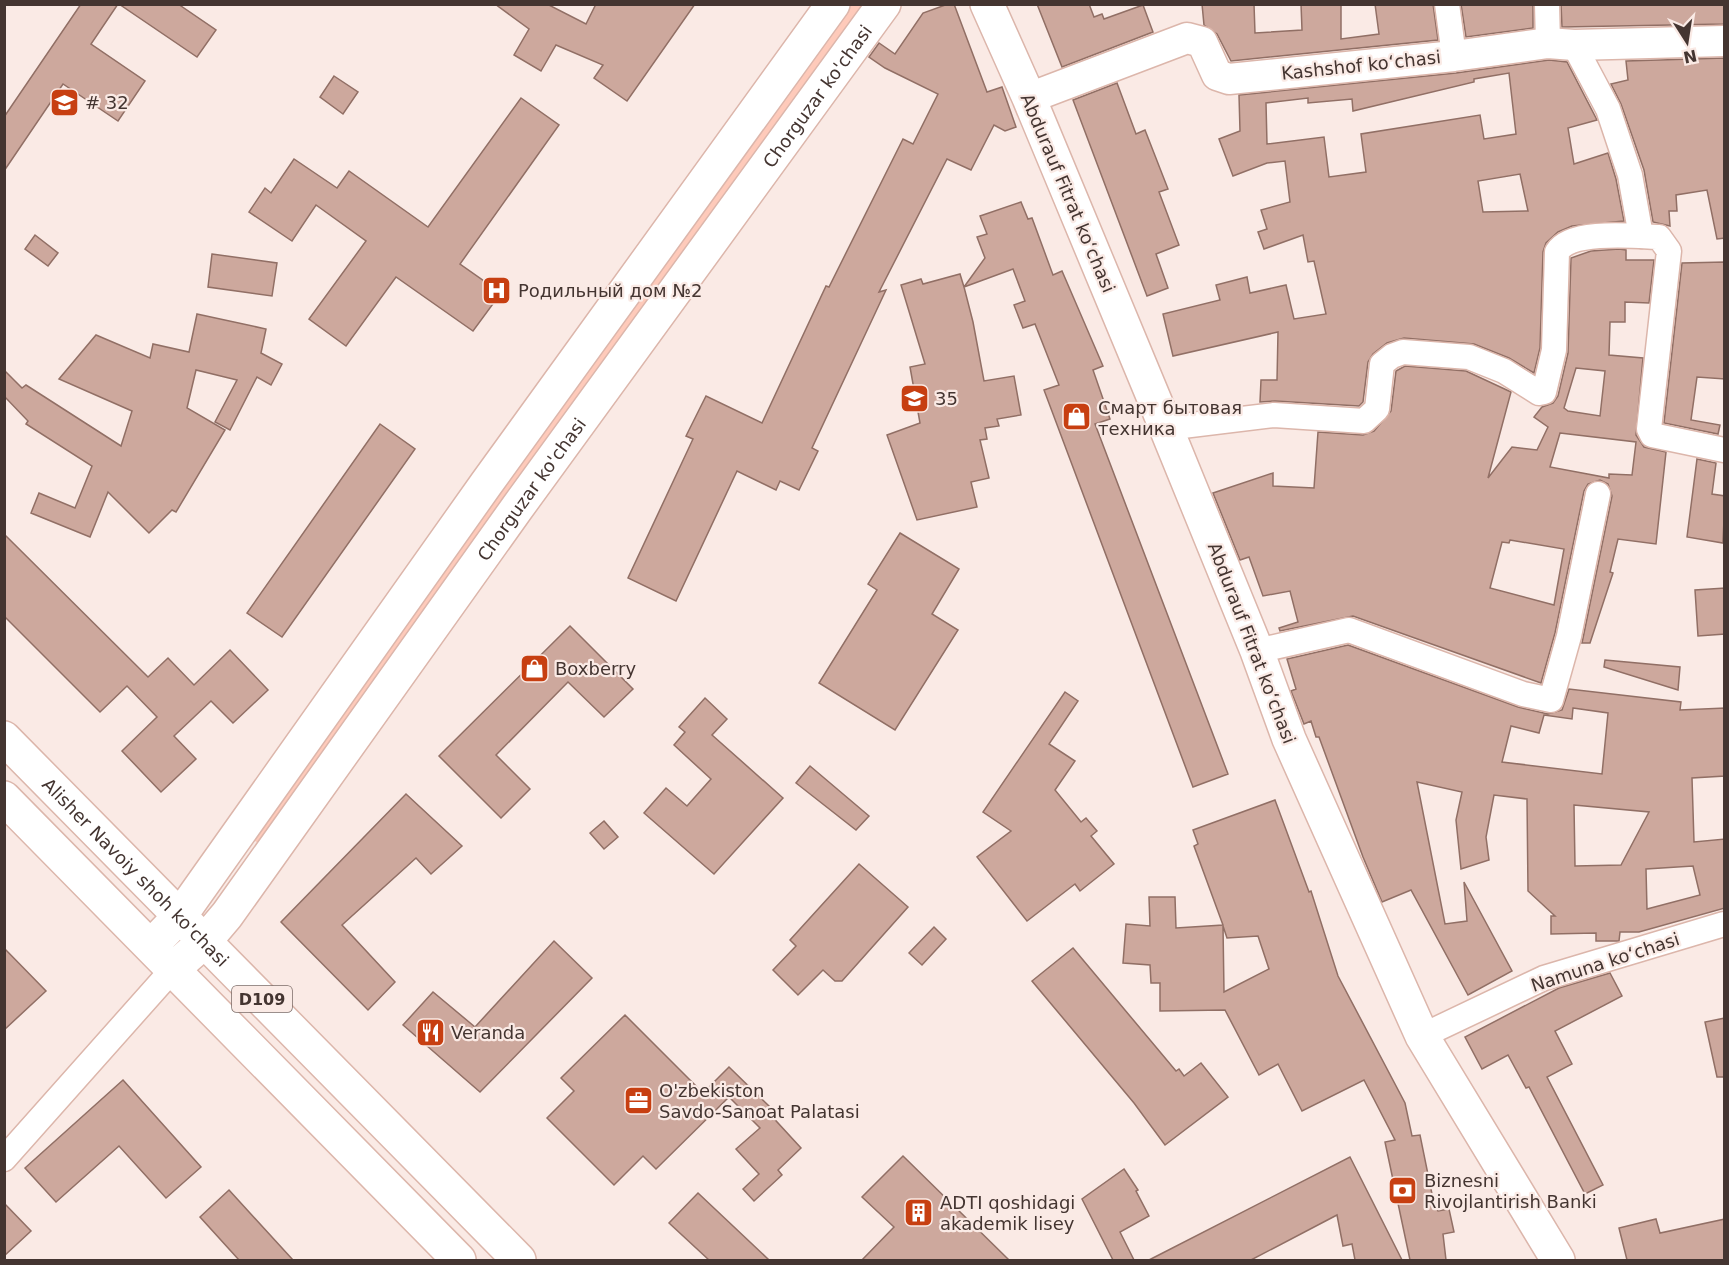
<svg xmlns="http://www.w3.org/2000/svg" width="1729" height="1265" font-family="'DejaVu Sans',sans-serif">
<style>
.green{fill:#fecaba}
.building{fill:#cda89d;stroke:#916f65;stroke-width:1.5;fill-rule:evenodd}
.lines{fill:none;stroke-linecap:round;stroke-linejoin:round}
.minor-casing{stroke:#dcb6ab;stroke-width:27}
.tertiary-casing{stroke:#dcb6ab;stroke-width:33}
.secondary-casing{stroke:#dcb6ab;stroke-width:36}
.primary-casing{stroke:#dcb6ab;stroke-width:36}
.minor{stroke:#fff;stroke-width:24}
.tertiary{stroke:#fff;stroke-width:30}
.secondary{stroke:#fff;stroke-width:33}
.primary{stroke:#fff;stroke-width:33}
.labels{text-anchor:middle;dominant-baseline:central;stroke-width:4.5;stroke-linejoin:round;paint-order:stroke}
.shield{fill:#faeae5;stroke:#7b6b67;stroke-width:1.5}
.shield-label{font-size:16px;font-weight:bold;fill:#443531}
.street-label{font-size:18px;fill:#443531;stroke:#faeae5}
.poi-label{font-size:18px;fill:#443531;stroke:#faeae5;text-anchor:start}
</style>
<rect width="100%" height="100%" fill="#faeae5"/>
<!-- green -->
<path class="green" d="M 847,5 L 873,5 L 264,848 L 249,836 Z"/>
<!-- building -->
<g class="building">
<path d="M 81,4 L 118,4 L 91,44 L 145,81 L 118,121 L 63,84 L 4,171 L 4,117 Z"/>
<path d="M 119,4 L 178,4 L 216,30 L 197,57 Z"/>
<path d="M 495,4 L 547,4 L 586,24 L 596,4 L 695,4 L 627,101 L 594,78 L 603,65 L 556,45 L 541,71 L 514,55 L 529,29 Z"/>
<path d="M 948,4 L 954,4 L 987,92 L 1002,87 L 1016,127 L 1005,131 L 994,125 L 971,170 L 947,159 L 879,292 L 886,290 L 812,448 L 818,451 L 799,490 L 780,481 L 776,490 L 737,471 L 676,601 L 628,578 L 693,439 L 686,436 L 706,396 L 762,423 L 826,286 L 829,287 L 903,139 L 913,144 L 938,94 L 885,68 L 869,57 L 879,43 L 895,54 L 923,13 Z"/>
<path d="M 1037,4 L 1089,4 L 1094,17 L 1102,14 L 1104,19 L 1143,5 L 1153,32 L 1062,67 Z"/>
<path d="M 1202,4 L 1254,4 L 1255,33 L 1302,30 L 1301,4 L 1341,4 L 1341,39 L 1379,34 L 1375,4 L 1433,4 L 1438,40 L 1231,61 L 1217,34 L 1204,25 Z"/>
<path d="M 1461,4 L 1533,4 L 1533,28 L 1466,37 Z"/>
<path d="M 1561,4 L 1725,4 L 1725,24 L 1562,27 Z"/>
<path d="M 1725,58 L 1725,238 L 1717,239 L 1707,190 L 1676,195 L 1677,211 L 1669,211 L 1670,226 L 1653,222 L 1644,170 L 1621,104 L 1611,84 L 1628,80 L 1626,61 Z"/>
<path d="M 1549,60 L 1567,62 L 1597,120 L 1568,128 L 1574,164 L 1608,153 L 1616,179 L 1624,221 L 1572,226 L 1558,232 L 1546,243 L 1543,252 L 1540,348 L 1534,373 L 1509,358 L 1474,344 L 1404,338 L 1387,343 L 1373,354 L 1368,362 L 1363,402 L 1359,406 L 1275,401 L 1260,402 L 1261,380 L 1277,380 L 1278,332 L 1173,356 L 1163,314 L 1220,300 L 1216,285 L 1247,277 L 1250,293 L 1286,285 L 1294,319 L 1326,314 L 1314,261 L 1308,262 L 1303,235 L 1264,249 L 1258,232 L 1267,229 L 1261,210 L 1290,202 L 1285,161 L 1267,163 L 1233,176 L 1219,139 L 1240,131 L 1239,95 L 1456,73 ZM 1509,73 L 1516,134 L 1484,139 L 1480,115 L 1361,134 L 1366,172 L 1329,177 L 1324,137 L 1267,144 L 1266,103 L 1308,98 L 1308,103 L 1352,99 L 1353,111 L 1474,82 L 1474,79 ZM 1520,174 L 1528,211 L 1483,212 L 1478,181 Z"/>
<path d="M 334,76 L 358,92 L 343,114 L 320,97 Z"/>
<path d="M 1117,83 L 1136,134 L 1145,130 L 1168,189 L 1159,192 L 1179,245 L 1156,254 L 1168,288 L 1147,296 L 1073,100 Z"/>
<path d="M 521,98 L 559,125 L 460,264 L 501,293 L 473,331 L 396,277 L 346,346 L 309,319 L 366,241 L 316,205 L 292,241 L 249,212 L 265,188 L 271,193 L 294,159 L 337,188 L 349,171 L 428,227 Z"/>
<path d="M 1021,202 L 1028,219 L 1032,218 L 1053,275 L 1062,271 L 1103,366 L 1093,370 L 1110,419 L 1095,424 L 1228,774 L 1193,787 L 1044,390 L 1059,385 L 1035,324 L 1023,328 L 1014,305 L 1025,301 L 1013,269 L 964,287 L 973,322 L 984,381 L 1014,376 L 1021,415 L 997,419 L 999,426 L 985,428 L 987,439 L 980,440 L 989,478 L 971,482 L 977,507 L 917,520 L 887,435 L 920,423 L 910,367 L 925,364 L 901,285 L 921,279 L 923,284 L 960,274 L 964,287 L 985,258 L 977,237 L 987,234 L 980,216 Z"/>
<path d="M 35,235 L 58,253 L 48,266 L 25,249 Z"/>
<path d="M 1619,249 L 1626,250 L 1626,260 L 1654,260 L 1649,303 L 1625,302 L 1625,322 L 1610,322 L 1609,355 L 1643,358 L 1636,435 L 1644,447 L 1666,452 L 1656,544 L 1618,539 L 1610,572 L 1613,573 L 1590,643 L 1582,643 L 1612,496 L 1608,484 L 1600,480 L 1588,484 L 1584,491 L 1555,633 L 1541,683 L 1353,616 L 1280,631 L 1279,628 L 1298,622 L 1290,591 L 1263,596 L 1249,557 L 1240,560 L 1213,493 L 1273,473 L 1273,486 L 1314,488 L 1318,432 L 1363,435 L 1374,431 L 1391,411 L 1396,371 L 1405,366 L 1466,371 L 1511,392 L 1488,478 L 1512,447 L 1537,450 L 1548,427 L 1534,417 L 1542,407 L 1553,403 L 1558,396 L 1568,353 L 1571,258 L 1591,251 ZM 1576,368 L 1605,371 L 1600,416 L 1568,411 L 1564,408 ZM 1560,433 L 1636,442 L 1632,475 L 1609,474 L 1609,478 L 1550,467 ZM 1510,540 L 1564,549 L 1554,605 L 1490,588 L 1502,542 L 1509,543 Z"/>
<path d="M 212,254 L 277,263 L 272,296 L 208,287 Z"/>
<path d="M 1725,262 L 1725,379 L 1697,377 L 1691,420 L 1720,425 L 1718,434 L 1664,423 L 1682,263 Z"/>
<path d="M 197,314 L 266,329 L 261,353 L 282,364 L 271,385 L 257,377 L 230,430 L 215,422 L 237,380 L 196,370 L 187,408 L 225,430 L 176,512 L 172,510 L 149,533 L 108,492 L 90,537 L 31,513 L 39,493 L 75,508 L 92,466 L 26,424 L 28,421 L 4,396 L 4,370 L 22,388 L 26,385 L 121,446 L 132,411 L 59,379 L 96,335 L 150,358 L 153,344 L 189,352 Z"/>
<path d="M 380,424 L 415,449 L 282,637 L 247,613 Z"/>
<path d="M 1697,459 L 1716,463 L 1712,494 L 1725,496 L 1723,543 L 1687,537 Z"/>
<path d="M 900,533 L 959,569 L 932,614 L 958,630 L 895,730 L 819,683 L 877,590 L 868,584 Z"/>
<path d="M 4,534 L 148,677 L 168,658 L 194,685 L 230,650 L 268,690 L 233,723 L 211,701 L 174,736 L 196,759 L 161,792 L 122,751 L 157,717 L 127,686 L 100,712 L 4,616 Z"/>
<path d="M 1725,588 L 1725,634 L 1698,636 L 1695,590 Z"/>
<path d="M 570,626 L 633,689 L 604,717 L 568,682 L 496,755 L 530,789 L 501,818 L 439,756 Z"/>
<path d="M 1348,645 L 1518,707 L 1548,714 L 1562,710 L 1569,689 L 1681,702 L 1680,710 L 1725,708 L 1725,776 L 1692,778 L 1694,842 L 1725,839 L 1725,908 L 1639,932 L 1620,932 L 1619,941 L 1596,941 L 1596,933 L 1551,934 L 1551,916 L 1555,916 L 1528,891 L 1527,799 L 1494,795 L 1486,837 L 1489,860 L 1461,869 L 1456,820 L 1462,792 L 1417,782 L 1445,924 L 1467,921 L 1464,882 L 1512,971 L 1468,995 L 1411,890 L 1382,902 L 1363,857 L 1319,737 L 1316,737 L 1311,721 L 1304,724 L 1291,691 L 1296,689 L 1287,659 ZM 1573,708 L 1608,713 L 1602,774 L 1502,762 L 1511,726 L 1539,733 L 1544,715 L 1572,719 ZM 1574,805 L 1649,812 L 1621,865 L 1575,866 ZM 1693,866 L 1700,895 L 1647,909 L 1646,869 Z"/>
<path d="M 1605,660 L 1680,667 L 1678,690 L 1604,667 Z"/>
<path d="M 1065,692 L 1078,701 L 1049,744 L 1075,761 L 1055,790 L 1081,822 L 1086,818 L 1097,831 L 1091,836 L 1114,864 L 1080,891 L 1075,884 L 1027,921 L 977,857 L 1011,831 L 983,812 Z"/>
<path d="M 705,698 L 727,719 L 712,735 L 783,798 L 714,874 L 644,813 L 666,788 L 687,806 L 711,779 L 674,745 L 685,732 L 679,727 Z"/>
<path d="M 810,766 L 869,816 L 856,830 L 796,783 Z"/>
<path d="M 406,794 L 462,846 L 431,874 L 416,858 L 342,925 L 395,982 L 368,1010 L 281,922 Z"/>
<path d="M 1275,800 L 1309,892 L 1311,891 L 1338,976 L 1405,1103 L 1412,1136 L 1420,1135 L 1434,1204 L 1438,1211 L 1449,1209 L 1454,1232 L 1443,1234 L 1446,1260 L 1410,1260 L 1385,1142 L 1395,1140 L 1364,1080 L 1302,1111 L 1278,1064 L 1259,1075 L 1225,1010 L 1160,1011 L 1160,983 L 1151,983 L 1150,965 L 1123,963 L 1126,924 L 1150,926 L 1149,897 L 1175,897 L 1176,928 L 1223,925 L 1194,846 L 1198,844 L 1193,830 ZM 1223,926 L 1227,938 L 1258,936 L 1269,969 L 1224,992 Z"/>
<path d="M 604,821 L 618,837 L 604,849 L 590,833 Z"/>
<path d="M 859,864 L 908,907 L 842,981 L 835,981 L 823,970 L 798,995 L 773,970 L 796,946 L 790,940 Z"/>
<path d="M 934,927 L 946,939 L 922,965 L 909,953 Z"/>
<path d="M 554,941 L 592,978 L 480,1092 L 403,1025 L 433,992 L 475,1027 Z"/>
<path d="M 4,948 L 46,991 L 4,1030 Z"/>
<path d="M 1073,948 L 1176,1071 L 1179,1069 L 1184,1076 L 1201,1063 L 1228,1097 L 1165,1145 L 1134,1103 L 1032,981 Z"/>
<path d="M 1610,973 L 1622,996 L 1555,1031 L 1572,1064 L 1547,1077 L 1603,1185 L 1585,1194 L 1529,1087 L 1526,1088 L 1508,1055 L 1482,1069 L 1465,1037 L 1559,988 Z"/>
<path d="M 625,1015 L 703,1093 L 729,1067 L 771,1108 L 767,1111 L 801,1148 L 778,1170 L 782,1175 L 754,1201 L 743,1189 L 759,1174 L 736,1149 L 760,1128 L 729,1097 L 656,1169 L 643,1156 L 614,1185 L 547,1118 L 574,1091 L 561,1078 Z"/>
<path d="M 1725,1018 L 1725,1077 L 1717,1077 L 1705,1022 Z"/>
<path d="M 123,1080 L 201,1167 L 166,1198 L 119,1146 L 56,1202 L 25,1168 Z"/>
<path d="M 903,1156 L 1009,1260 L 862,1260 L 894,1227 L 862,1197 Z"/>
<path d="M 1350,1157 L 1402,1260 L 1355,1260 L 1352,1244 L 1343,1246 L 1337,1215 L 1251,1260 L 1149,1260 Z"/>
<path d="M 1124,1169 L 1138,1190 L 1136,1191 L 1149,1216 L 1120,1232 L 1134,1260 L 1113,1260 L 1082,1199 Z"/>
<path d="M 229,1190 L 293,1260 L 239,1260 L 200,1217 Z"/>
<path d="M 698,1193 L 769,1260 L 709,1260 L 669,1223 Z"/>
<path d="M 4,1203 L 31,1231 L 4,1256 Z"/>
<path d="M 1656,1219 L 1660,1233 L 1725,1219 L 1725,1260 L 1627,1260 L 1619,1228 Z"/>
</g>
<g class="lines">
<defs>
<g id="minor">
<path d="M 1447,4 L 1454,56"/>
<path d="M 1547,4 L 1548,43"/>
<path d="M 1574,45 L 1608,109 L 1630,175 L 1641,236"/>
<path d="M 1166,428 L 1274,415 L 1364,421 L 1377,409 L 1382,364 L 1392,356 L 1403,352 L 1469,357 L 1504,371 L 1539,393 L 1544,392 L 1554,350 L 1557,252 C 1571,229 1634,236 1659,237 L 1669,251 L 1649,429 L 1652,435 L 1724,450"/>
<path d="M 1257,651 L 1349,630 L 1523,694 L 1551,700 L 1569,636 L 1598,494"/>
<path d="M 1422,1036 L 1544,978 L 1724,924"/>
<path d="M 4,1159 L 173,969"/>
</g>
<path id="tertiary" d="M 1029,98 L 1187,38 L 1202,42 L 1217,75 L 1229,79 L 1454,56 L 1548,43 L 1574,45 L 1724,41"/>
<g id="secondary">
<path d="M 987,4 L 1029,98 L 1155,401 L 1257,651 L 1289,739 L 1422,1036 L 1558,1260"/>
<path d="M 151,946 L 180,916 L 486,484 L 833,4"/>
<path id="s1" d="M 173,969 L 205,941 L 227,915 L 517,508 L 884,4"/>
</g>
<g id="primary">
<path id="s2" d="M 4,738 L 519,1260"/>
<path d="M 4,798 L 459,1260"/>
</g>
</defs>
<!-- minor casing -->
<use href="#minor" class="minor-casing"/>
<!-- tertiary casing -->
<use href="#tertiary" class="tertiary-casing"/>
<!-- secondary casing -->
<use href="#secondary" class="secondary-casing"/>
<!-- primary casing -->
<use href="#primary" class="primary-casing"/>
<!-- minor -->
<use href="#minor" class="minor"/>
<!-- tertiary -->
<use href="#tertiary" class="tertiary"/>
<!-- secondary -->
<use href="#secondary" class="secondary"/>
<!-- primary -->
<use href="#primary" class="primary"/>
</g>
<!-- icons -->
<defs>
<symbol id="school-square" viewBox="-11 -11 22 22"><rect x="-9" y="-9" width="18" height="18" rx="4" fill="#c73f11" stroke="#faeae5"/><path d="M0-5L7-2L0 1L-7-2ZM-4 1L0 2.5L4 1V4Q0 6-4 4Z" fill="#fff"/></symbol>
<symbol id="hospital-square" viewBox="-11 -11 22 22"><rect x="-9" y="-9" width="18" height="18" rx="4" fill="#c73f11" stroke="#faeae5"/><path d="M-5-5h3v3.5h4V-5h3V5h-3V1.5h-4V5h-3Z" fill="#fff"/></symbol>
<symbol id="shop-square" viewBox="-11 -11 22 22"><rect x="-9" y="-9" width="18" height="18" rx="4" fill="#c73f11" stroke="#faeae5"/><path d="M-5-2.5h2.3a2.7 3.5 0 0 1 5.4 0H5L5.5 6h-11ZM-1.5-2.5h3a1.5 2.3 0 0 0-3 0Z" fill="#fff"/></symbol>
<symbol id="restaurant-square" viewBox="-11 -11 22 22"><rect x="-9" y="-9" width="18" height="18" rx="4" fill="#c73f11" stroke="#faeae5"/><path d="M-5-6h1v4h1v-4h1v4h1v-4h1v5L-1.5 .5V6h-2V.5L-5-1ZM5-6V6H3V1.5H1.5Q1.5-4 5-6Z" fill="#fff"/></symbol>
<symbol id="office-square" viewBox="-11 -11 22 22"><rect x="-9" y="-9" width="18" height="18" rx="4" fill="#c73f11" stroke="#faeae5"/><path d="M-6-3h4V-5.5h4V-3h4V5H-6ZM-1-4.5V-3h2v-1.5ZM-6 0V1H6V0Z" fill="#fff"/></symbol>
<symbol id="bank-square" viewBox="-11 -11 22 22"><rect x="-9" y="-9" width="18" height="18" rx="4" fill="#c73f11" stroke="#faeae5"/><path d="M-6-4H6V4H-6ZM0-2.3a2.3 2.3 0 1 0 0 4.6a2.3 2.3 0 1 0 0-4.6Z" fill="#fff"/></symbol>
<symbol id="building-square" viewBox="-11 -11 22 22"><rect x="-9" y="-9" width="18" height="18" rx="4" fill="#c73f11" stroke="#faeae5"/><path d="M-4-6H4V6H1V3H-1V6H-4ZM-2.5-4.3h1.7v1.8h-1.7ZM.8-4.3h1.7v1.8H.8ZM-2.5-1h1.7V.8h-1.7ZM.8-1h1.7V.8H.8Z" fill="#fff"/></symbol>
</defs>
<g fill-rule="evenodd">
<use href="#school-square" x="48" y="86" width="33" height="33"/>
<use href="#hospital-square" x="480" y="274" width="33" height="33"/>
<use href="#school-square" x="898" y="382" width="33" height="33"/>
<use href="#shop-square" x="1060" y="400" width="33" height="33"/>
<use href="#shop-square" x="518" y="652" width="33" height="33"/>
<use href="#restaurant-square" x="414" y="1016" width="33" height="33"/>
<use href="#office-square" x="622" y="1084" width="33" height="33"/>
<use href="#bank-square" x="1386" y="1174" width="33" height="33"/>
<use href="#building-square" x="902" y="1196" width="33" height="33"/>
</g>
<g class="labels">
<!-- shield labels -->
<rect class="shield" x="232" y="986" width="60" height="26" rx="4.5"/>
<g class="shield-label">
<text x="262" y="999">D109</text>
</g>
<!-- street labels -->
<g class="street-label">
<text transform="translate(1361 65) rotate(-6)">Kashshof koʻchasi</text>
<text stroke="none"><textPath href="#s1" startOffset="1086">Chorguzar ko'chasi</textPath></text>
<text transform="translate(1068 193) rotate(67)">Abdurauf Fitrat koʻchasi</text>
<text stroke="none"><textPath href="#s1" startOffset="600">Chorguzar ko'chasi</textPath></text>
<text transform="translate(1252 643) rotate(69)">Abdurauf Fitrat koʻchasi</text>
<text stroke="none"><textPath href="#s2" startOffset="188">Alisher Navoiy shoh ko'chasi</textPath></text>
<text transform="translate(1605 962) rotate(-18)">Namuna koʻchasi</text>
</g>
<!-- poi labels -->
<g class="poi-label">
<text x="85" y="102"># 32</text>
<text x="518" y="290">Родильный дом №2</text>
<text x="935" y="398">35</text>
<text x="1098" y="407">Смарт бытовая<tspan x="1098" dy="21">техника</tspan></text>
<text x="555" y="668">Boxberry</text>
<text x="451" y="1032">Veranda</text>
<text x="659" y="1090">O'zbekiston<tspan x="659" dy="21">Savdo-Sanoat Palatasi</tspan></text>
<text x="1424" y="1180">Biznesni<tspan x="1424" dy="21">Rivojlantirish Banki</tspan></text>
<text x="940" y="1202">ADTI qoshidagi<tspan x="940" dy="21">akademik lisey</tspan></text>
</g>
</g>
<!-- border -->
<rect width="1729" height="1265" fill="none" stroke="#443531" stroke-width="12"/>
<!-- north arrow -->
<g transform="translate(1687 42) rotate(168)" stroke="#faeae5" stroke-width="4.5" paint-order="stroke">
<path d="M0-4.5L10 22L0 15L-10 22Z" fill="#443531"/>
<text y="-9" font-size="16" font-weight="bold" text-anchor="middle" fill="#443531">N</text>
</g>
</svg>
